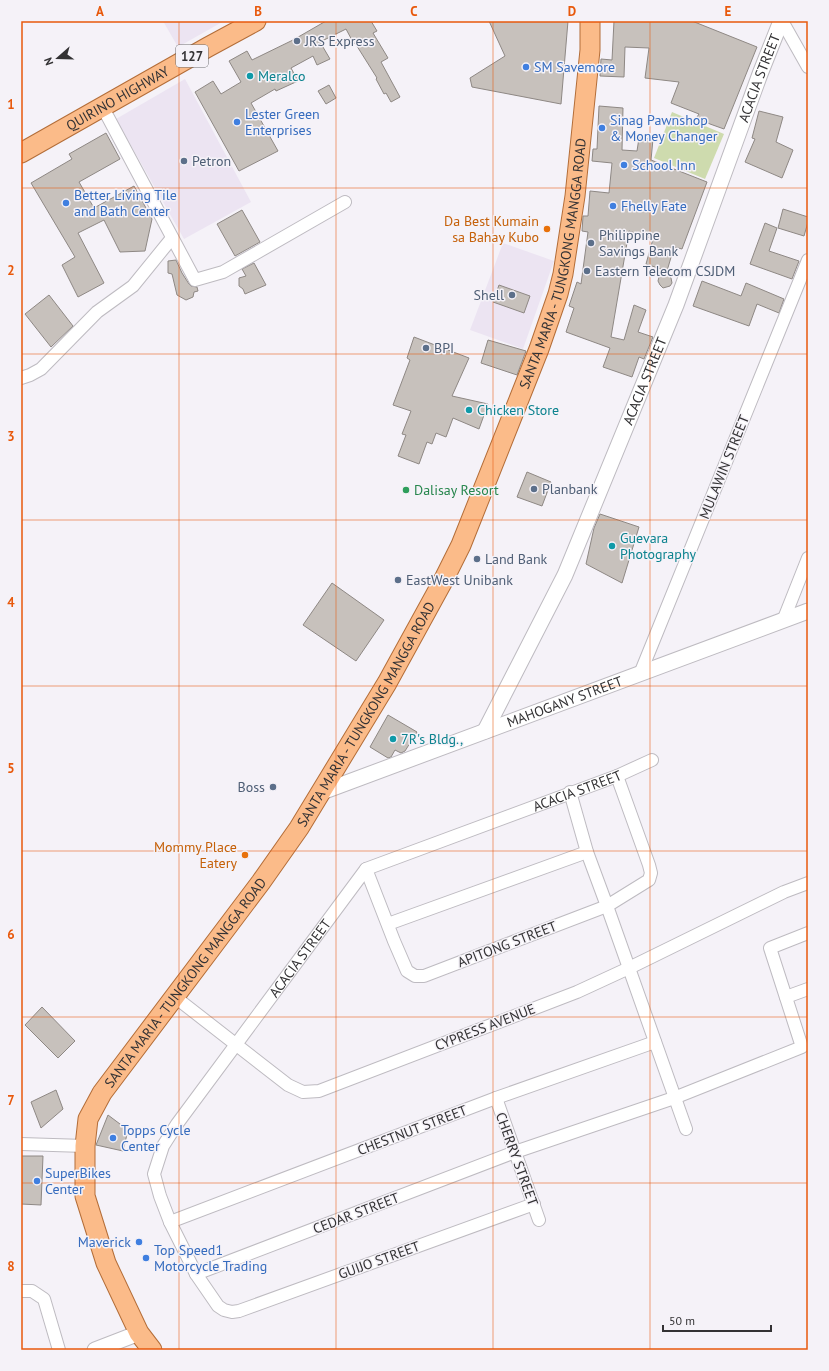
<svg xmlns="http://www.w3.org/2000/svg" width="829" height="1371" font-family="'PT Sans',sans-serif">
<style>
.built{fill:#ece4f2}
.green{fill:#cedbae}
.building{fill:#c7c1bc;stroke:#8e8884}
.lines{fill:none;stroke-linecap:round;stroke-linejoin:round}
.minor-casing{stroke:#bebbc1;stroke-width:14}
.tertiary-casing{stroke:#bebbc1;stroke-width:17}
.primary-casing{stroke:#b36d38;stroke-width:21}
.minor{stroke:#fff;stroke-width:12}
.tertiary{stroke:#fff;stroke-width:15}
.primary{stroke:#fbbb89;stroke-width:19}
.grid{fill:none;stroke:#e8590c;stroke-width:1;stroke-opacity:0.55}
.service-dot{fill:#5c6f8a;stroke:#f5f2f8;stroke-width:1.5}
.shop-dot{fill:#3f7fe0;stroke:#f5f2f8;stroke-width:1.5}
.culture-dot{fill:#0f9aa8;stroke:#f5f2f8;stroke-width:1.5}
.food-dot{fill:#e8710a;stroke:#f5f2f8;stroke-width:1.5}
.leisure-dot{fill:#2e9e5b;stroke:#f5f2f8;stroke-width:1.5}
.labels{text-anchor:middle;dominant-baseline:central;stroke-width:3;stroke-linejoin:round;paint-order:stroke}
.shield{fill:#f5f2f8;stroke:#6d6c6f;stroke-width:1}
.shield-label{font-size:13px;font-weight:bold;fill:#333234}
.service-label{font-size:14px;fill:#4e5e75;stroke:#f5f2f8;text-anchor:start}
.shop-label{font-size:14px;fill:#366cbe;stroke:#f5f2f8;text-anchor:start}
.culture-label{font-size:14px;fill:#0d838f;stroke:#f5f2f8;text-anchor:start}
.street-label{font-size:14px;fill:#333234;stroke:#f5f2f8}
.food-label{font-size:14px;fill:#c56008;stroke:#f5f2f8;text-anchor:end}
.leisure-label{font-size:14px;fill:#27864d;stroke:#f5f2f8;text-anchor:start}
.neatline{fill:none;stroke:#e8590c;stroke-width:1.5}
.grid-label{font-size:13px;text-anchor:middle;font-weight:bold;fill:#e8590c}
</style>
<rect width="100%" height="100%" fill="#f5f2f8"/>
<!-- built -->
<g class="built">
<path d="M 163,21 L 224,21 L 178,47 Z"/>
<path d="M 185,79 L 251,202 L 184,239 L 116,119 Z"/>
<path d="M 503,243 L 554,261 L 523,349 L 470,330 Z"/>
</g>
<!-- green -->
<path class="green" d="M 672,112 L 724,134 L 705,179 L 654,158 Z"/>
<!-- building -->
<g class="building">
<path d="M 326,21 L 371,21 L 377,31 L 373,33 L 388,58 L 381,62 L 400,97 L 391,102 L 386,93 L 384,94 L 376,79 L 377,78 L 355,43 L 354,44 L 346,29 L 320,42 L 330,59 L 317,65 L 313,56 L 291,68 L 298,81 L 276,91 L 275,89 L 251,103 L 278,151 L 239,171 L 195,92 L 213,81 L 221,94 L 241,82 L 229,61 L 247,51 L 252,60 L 293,40 Z"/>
<path d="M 489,21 L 568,21 L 561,104 L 472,87 L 470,78 L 505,56 Z"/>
<path d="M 614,21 L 692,21 L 757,47 L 724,129 L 710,124 L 697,117 L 699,114 L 671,103 L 679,82 L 645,78 L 649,48 L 625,47 L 624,77 L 600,76 L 601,59 L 612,60 Z"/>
<path d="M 329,85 L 336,98 L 326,104 L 318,91 Z"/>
<path d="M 599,106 L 623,108 L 622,150 L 637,151 L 639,138 L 653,139 L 651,160 L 707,182 L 682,249 L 674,247 L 667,271 L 665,270 L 671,278 L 672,283 L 670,286 L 663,288 L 660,285 L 658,281 L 661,269 L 646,264 L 653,239 L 629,231 L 611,337 L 624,340 L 634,305 L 646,310 L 638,332 L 653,337 L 644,359 L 639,357 L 632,377 L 603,367 L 610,348 L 566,332 L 574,308 L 569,306 L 577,282 L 581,284 L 588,232 L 582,231 L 583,216 L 588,216 L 590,191 L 609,193 L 612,163 L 592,161 L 593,149 L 597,149 Z"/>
<path d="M 759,111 L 783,117 L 776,142 L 793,150 L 782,178 L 745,162 L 755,139 L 752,138 Z"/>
<path d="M 106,133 L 120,159 L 79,182 L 94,208 L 134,186 L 152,219 L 145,251 L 120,252 L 104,220 L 78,233 L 104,283 L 78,297 L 62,265 L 75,257 L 31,183 L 72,159 L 69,154 Z"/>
<path d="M 783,209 L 808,217 L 808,222 L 804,236 L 778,228 Z"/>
<path d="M 242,210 L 260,242 L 235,256 L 217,224 Z"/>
<path d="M 765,223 L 777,228 L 769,251 L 799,261 L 792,279 L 750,264 Z"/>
<path d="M 176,260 L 182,273 L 189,284 L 191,286 L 197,287 L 198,291 L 194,292 L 193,297 L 186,300 L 177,295 L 172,274 L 168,273 L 168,261 Z"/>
<path d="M 254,263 L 266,285 L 245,294 L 243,289 L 239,286 L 239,278 L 246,276 L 242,269 Z"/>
<path d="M 702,281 L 741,296 L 746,283 L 784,299 L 779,313 L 757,304 L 749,326 L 693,306 Z"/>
<path d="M 499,285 L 530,296 L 524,313 L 493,302 Z"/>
<path d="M 49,295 L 73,326 L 51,347 L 25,314 Z"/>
<path d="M 414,337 L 469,358 L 452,396 L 488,404 L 479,429 L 453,418 L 446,437 L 436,433 L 432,444 L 427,442 L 419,464 L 398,456 L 406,435 L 402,434 L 411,411 L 393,405 L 410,360 L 407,358 Z"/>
<path d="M 488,340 L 526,351 L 517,375 L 481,363 Z"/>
<path d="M 527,472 L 551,482 L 542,506 L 517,497 Z"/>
<path d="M 600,514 L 639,527 L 622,583 L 586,564 L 594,528 Z"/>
<path d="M 332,583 L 384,620 L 356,661 L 303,625 Z"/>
<path d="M 388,715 L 417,732 L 405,751 L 401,753 L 395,750 L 391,757 L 388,758 L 370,747 Z"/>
<path d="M 42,1007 L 75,1041 L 58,1058 L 25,1025 Z"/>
<path d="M 56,1090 L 63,1109 L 41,1128 L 31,1102 Z"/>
<path d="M 108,1115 L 128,1130 L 123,1151 L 96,1145 Z"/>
<path d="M 21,1156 L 43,1156 L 41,1205 L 21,1204 Z"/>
</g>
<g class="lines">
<defs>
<g id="minor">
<path d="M 782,21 L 808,67"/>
<path d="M 102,106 L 195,280 L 223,272 L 345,202"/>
<path d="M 21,378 L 30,375 L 41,369 L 97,312 L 133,286 L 172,238"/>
<path d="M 783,621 L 808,558"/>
<path d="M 640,674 L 808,260"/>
<path d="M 570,792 L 587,852 L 607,906 L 686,1129"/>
<path d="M 366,869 L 394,941 L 407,971 L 415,976 L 424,976 L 607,906 L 649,880 L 651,873 L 649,865 L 617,776"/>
<path d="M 388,924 L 587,852"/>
<path d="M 175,997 L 288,1085 L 303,1092 L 319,1091 L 577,992 L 629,968 L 784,892 L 808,883"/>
<path d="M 786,997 L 808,989"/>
<path d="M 496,1098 L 539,1220"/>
<path d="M 21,1144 L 85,1146"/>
<path id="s1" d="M 534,1204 L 239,1311 L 232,1312 L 224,1310 L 218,1306 L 196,1274 L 170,1222 L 160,1196 L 154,1174 L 163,1146 L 177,1124 L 366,869 L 617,776 L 652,760"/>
<path d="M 170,1222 L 496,1098 L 655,1042"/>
<path d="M 196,1274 L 515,1152 L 674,1098 L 802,1047 L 770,948 L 808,933"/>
<path d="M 21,1291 L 32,1291 L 44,1299 L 59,1350"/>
</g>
<g id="tertiary">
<path id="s2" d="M 485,731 L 565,575 L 676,305 L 760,74 L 781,21"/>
<path id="s3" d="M 322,792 L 808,611"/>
<path d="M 95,1350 L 139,1333"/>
</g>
<g id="primary">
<path id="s4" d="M 21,153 L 208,47 L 256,21"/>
<path id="s5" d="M 152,1350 L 139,1333 L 106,1263 L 85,1196 L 85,1146 L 88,1119 L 102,1093 L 261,882 L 299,828 L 387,683 L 443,581 L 461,545 L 539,349 L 558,294 L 563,274 L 575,196 L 590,50 L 590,21"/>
</g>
</defs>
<!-- minor casing -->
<use href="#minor" class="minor-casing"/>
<!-- tertiary casing -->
<use href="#tertiary" class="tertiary-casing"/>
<!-- primary casing -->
<use href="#primary" class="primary-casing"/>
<!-- minor -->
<use href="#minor" class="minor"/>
<!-- tertiary -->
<use href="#tertiary" class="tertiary"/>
<!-- primary -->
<use href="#primary" class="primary"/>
</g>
<!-- grid -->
<path class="grid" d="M 179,21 L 179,1350M 336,21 L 336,1350M 493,21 L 493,1350M 650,21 L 650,1350M 21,188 L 808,188M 21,354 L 808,354M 21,520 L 808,520M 21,686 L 808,686M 21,851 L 808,851M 21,1017 L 808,1017M 21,1183 L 808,1183"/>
<!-- markers -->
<g class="service-dot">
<circle cx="297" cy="41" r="4"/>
<circle cx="184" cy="161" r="4"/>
<circle cx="591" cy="243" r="4"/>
<circle cx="587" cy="271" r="4"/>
<circle cx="512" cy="295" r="4"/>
<circle cx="426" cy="348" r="4"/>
<circle cx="534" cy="489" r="4"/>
<circle cx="477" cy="559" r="4"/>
<circle cx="398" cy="580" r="4"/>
<circle cx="273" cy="787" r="4"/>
</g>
<g class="shop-dot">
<circle cx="526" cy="67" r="4"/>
<circle cx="237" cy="122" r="4"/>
<circle cx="602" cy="128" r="4"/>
<circle cx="624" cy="165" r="4"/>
<circle cx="66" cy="203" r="4"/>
<circle cx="613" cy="206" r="4"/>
<circle cx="113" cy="1138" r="4"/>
<circle cx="37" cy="1181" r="4"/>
<circle cx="139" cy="1242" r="4"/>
<circle cx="146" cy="1258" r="4"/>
</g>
<g class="culture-dot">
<circle cx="250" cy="76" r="4"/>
<circle cx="469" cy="410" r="4"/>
<circle cx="612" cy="546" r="4"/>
<circle cx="393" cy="739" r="4"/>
</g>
<g class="food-dot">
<circle cx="547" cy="229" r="4"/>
<circle cx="245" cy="855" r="4"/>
</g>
<circle class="leisure-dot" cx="406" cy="490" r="4"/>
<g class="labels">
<!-- shield labels -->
<rect class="shield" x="176" y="45" width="32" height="22" rx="3"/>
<g class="shield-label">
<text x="192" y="56">127</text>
</g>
<!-- service labels -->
<g class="service-label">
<text x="305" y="41">JRS Express</text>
<text x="192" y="161">Petron</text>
<text x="599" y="235">Philippine<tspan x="599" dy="16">Savings Bank</tspan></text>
<text x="595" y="271">Eastern Telecom CSJDM</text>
<text x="504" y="295" text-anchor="end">Shell</text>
<text x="434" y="348">BPI</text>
<text x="542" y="489">Planbank</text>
<text x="485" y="559">Land Bank</text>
<text x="406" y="580">EastWest Unibank</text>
<text x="265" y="787" text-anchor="end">Boss</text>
</g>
<!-- shop labels -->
<g class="shop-label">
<text x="534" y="67">SM Savemore</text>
<text x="245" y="114">Lester Green<tspan x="245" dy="16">Enterprises</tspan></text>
<text x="610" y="120">Sinag Pawnshop<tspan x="610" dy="16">&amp; Money Changer</tspan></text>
<text x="632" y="165">School Inn</text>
<text x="74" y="195">Better Living Tile<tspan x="74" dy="16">and Bath Center</tspan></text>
<text x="621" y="206">Fhelly Fate</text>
<text x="121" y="1130">Topps Cycle<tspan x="121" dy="16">Center</tspan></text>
<text x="45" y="1173">SuperBikes<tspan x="45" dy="16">Center</tspan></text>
<text x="131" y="1242" text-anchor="end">Maverick</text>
<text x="154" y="1250">Top Speed1<tspan x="154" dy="16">Motorcycle Trading</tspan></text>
</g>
<!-- culture labels -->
<g class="culture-label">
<text x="258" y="76">Meralco</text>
<text x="477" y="410">Chicken Store</text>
<text x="620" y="538">Guevara<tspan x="620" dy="16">Photography</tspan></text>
<text x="401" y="739">7R's Bldg.,</text>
</g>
<!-- street labels -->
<g class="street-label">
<text stroke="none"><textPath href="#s2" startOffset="709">ACACIA STREET</textPath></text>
<text stroke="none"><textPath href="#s4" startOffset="111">QUIRINO HIGHWAY</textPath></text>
<text stroke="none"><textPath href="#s5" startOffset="1230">SANTA MARIA - TUNGKONG MANGGA ROAD</textPath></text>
<text stroke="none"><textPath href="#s2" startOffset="385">ACACIA STREET</textPath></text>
<text transform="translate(724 467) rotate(-68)">MULAWIN STREET</text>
<text stroke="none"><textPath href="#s3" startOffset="259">MAHOGANY STREET</textPath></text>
<text stroke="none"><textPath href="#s5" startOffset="738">SANTA MARIA - TUNGKONG MANGGA ROAD</textPath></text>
<text stroke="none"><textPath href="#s1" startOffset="1082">ACACIA STREET</textPath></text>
<text transform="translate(507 944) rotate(-21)">APITONG STREET</text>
<text stroke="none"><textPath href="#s1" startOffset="746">ACACIA STREET</textPath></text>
<text stroke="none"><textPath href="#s5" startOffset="414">SANTA MARIA - TUNGKONG MANGGA ROAD</textPath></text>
<text transform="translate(485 1027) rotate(-21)">CYPRESS AVENUE</text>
<text transform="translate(412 1130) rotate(-21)">CHESTNUT STREET</text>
<text transform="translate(517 1159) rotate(70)">CHERRY STREET</text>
<text transform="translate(356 1213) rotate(-21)">CEDAR STREET</text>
<text transform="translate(379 1260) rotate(-20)">GUIJO STREET</text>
</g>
<!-- food labels -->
<g class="food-label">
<text x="539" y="221">Da Best Kumain<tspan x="539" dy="16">sa Bahay Kubo</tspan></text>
<text x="237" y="847">Mommy Place<tspan x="237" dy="16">Eatery</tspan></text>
</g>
<!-- leisure labels -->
<g class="leisure-label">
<text x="414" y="490">Dalisay Resort</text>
</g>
</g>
<!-- border -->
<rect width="829" height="1371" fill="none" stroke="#f5f2f8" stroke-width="44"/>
<!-- north arrow -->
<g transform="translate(58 58) rotate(250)" stroke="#f5f2f8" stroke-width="3" paint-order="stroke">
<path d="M0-3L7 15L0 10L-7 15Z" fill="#333234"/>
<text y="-6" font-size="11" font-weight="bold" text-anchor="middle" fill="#333234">N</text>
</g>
<!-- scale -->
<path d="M663 1325v6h108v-6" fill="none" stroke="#333234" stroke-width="2"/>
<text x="669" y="1325" font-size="12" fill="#333234" stroke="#f5f2f8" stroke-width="3" paint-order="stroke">50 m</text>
<rect x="22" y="22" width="785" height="1327" class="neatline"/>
<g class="grid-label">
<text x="100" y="16">A</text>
<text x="258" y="16">B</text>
<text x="414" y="16">C</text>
<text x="572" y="16">D</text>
<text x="728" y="16">E</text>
<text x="11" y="109">1</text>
<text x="11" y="275">2</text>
<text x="11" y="441">3</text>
<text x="11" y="607">4</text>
<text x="11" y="773">5</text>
<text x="11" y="939">6</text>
<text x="11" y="1105">7</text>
<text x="11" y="1271">8</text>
</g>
</svg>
